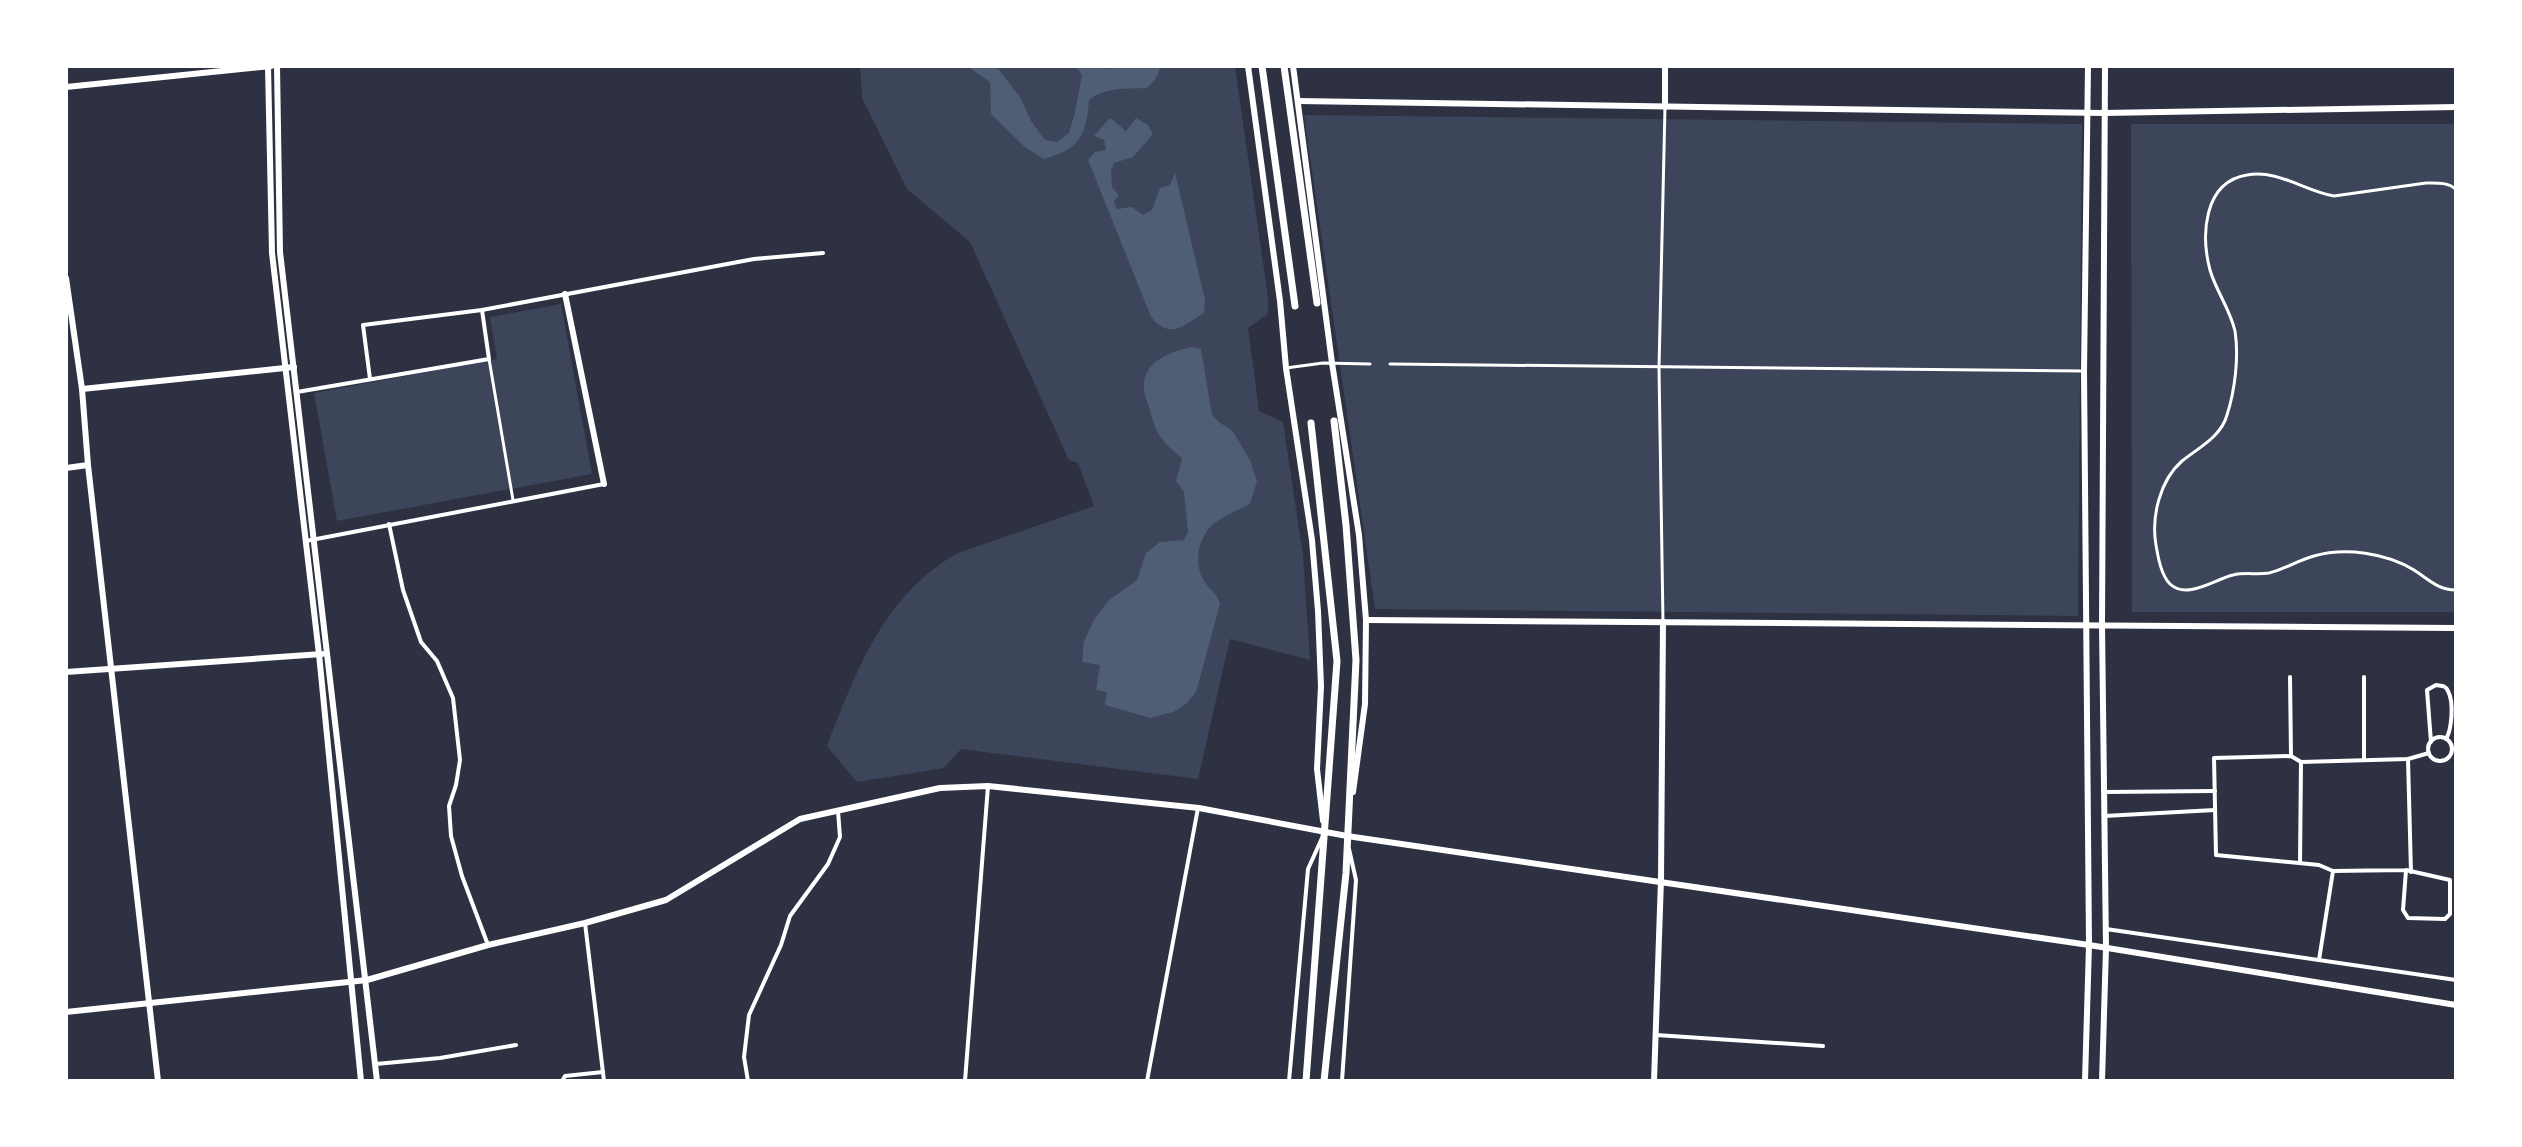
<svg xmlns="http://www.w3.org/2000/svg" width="2522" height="1147" font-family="'Fira Sans Condensed',sans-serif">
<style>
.green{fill:#3c4559}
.water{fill:#4f5d75}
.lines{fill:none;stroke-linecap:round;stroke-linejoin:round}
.pedestrian{stroke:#fff;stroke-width:3}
.minor{stroke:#fff;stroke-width:4}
.tertiary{stroke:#fff;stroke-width:6}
.secondary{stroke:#fff;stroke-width:6}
.primary{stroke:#fff;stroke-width:7}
</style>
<rect width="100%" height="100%" fill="#2d3142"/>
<!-- green -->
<g class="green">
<path d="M 860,66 L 1235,66 L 1268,297 L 1268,314 L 1248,328 L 1259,411 L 1283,422 L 1303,555 L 1310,660 L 1230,639 L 1198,779 L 961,749 L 944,768 L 857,782 L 827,746 C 856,672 884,594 958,553 L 1094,506 L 1078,463 L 1069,460 L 970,242 L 907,189 L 862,98 Z"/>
<path d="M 1304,115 L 2082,124 L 2078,616 L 1375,609 Z"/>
<path d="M 2131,124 L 2456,124 L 2456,612 L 2132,612 Z"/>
<path d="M 561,304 L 592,474 L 337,521 L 314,393 L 497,359 L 490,317 Z"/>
</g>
<!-- water -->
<g class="water">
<path d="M 967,66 L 996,66 L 1020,97 L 1031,121 L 1045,140 L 1057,142 L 1069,133 L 1075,112 L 1082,75 L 1075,66 L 1095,66 L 1106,69 L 1126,66 L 1161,66 L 1155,80 L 1147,88 C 1127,89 1105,87 1089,100 C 1086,136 1080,149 1044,159 L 1026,148 L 991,114 L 990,82 Z"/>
<path d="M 1110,118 L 1126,131 L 1136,118 L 1148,125 L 1153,134 L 1133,157 L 1114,163 L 1111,171 L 1112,187 L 1119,195 L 1114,202 L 1117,209 L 1132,207 L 1143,215 L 1152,210 L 1160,188 L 1170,185 L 1175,173 L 1205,300 L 1204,313 C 1183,326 1170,340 1151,317 L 1088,160 L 1095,152 L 1106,150 L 1104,140 L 1094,136 Z"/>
<path d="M 1192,347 L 1201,349 L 1212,415 L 1220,423 L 1232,430 L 1250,460 L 1257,481 L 1250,504 C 1239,510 1226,515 1216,522 C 1199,534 1193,561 1203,579 C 1208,589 1217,592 1220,604 L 1196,692 L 1186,704 L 1173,712 L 1150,718 L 1105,705 L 1107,692 L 1096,690 L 1100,665 L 1082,662 L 1084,641 L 1094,620 L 1108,601 L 1137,580 L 1146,553 L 1160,542 L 1184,540 L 1188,532 L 1184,492 L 1176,481 L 1182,458 C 1161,442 1155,432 1149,407 C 1147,401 1144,394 1144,388 C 1142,362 1171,351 1192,347 Z"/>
</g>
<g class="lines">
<!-- pedestrian -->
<g class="pedestrian">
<path d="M 2456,189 C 2447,182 2437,183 2426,183 L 2334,196 C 2305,191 2277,169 2247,175 C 2203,182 2201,236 2210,270 C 2216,291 2230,309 2235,331 C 2239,357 2235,390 2227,415 C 2221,437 2198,448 2182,461 C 2160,480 2151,517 2156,545 C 2158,557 2161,575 2170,584 C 2187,600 2215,579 2233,575 C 2245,572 2257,575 2269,573 C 2285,569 2299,560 2314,556 C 2345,547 2386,553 2414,570 C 2428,579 2438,590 2456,590"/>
<path d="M 489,359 L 513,500"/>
<path d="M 1390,364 L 2082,371"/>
<path d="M 1286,368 L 1323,363 L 1370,364"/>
<path d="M 1663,622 L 1659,368 L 1665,107"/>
</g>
<!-- minor -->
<g class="minor">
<path d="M 370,379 L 363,325 L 482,310 L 754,259 L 823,253"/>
<path d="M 297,392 L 489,359 L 482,310"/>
<path d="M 389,524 L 403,590 L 421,642 L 437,661 L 453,698 L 460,760 L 456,785 L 449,806 L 451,836 L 462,876 L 488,945"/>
<path d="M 306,541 L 604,484"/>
<path d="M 2290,677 L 2291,756"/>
<circle cx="2440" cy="749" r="12"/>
<path d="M 2431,742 L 2427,690 L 2436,685 C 2442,686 2445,685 2448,691 C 2454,702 2452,729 2446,739"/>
<path d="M 2408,759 L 2411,872"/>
<path d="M 2364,760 L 2364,677"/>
<path d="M 2105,792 L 2215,791"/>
<path d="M 2104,816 L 2215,810"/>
<path d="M 2300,863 L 2301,762"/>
<path d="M 2333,871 L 2406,870 L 2450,880 L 2450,914 L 2445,919 L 2408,918 L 2403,910 L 2406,870"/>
<path d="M 585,923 L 604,1081"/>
<path d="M 2106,929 L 2456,980"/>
<path d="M 2319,960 L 2333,871 L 2319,865 L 2216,855 L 2214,758 L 2291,756 L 2301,762 L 2408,759 L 2429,753"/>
<path d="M 1656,1035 L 1823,1046"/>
<path d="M 376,1064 L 440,1058 L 516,1045"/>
<path d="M 562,1081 L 565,1076 L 603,1072"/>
<path d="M 748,1081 L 744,1057 L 749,1015 L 781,945 L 790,916 L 828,864 L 840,837 L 838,811"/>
<path d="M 965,1081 L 988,786"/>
<path d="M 1147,1081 L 1198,808"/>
<path d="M 1289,1081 L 1308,869 L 1322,838"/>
<path d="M 1342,1081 L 1356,880 L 1349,849"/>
</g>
<!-- tertiary -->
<g class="tertiary">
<path d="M 1248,66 L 1280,301 L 1286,368 L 1312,540 L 1318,611 L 1321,686 L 1317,769 L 1323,821"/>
<path d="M 1293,66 L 1332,363 L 1359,535 L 1366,620 L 1365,704 L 1353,792"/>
<path d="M 1665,66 L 1665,107"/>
<path d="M 66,87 L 271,66"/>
<path d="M 1298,101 L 2104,113 L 2456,107"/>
<path d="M 66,278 L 82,389 L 88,465 L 158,1081"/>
<path d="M 565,294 L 604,484"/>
<path d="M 82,389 L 294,367"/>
<path d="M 66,468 L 88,465"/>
<path d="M 1366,620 L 2456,628"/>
<path d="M 66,672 L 322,654"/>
<path d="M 66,1012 L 367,980 L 488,945 L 585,923 L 666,900 L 800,819 L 940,788 L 988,786 L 1199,808 L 1347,836 L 2089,945 L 2456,1005"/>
<path d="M 1654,1081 L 1661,880 L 1663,622"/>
</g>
<!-- secondary -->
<g class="secondary">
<path d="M 268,66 L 272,253 L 319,654 L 361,1081"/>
<path d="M 277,66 L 280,252 L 377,1081"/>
<path d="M 2085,1081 L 2089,945 L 2084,371 L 2088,66"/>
<path d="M 2102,1081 L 2106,948 L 2102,625 L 2105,66"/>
</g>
<!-- primary -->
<g class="primary">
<path d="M 1262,66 L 1295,306"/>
<path d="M 1284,66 L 1317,303"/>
<path d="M 1306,1081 L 1337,661 L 1311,423"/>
<path d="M 1324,1081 L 1346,873 L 1356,660 L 1346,525 L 1334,421"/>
</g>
</g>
<!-- border -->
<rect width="2522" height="1147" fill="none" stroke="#ffffff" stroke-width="136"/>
</svg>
